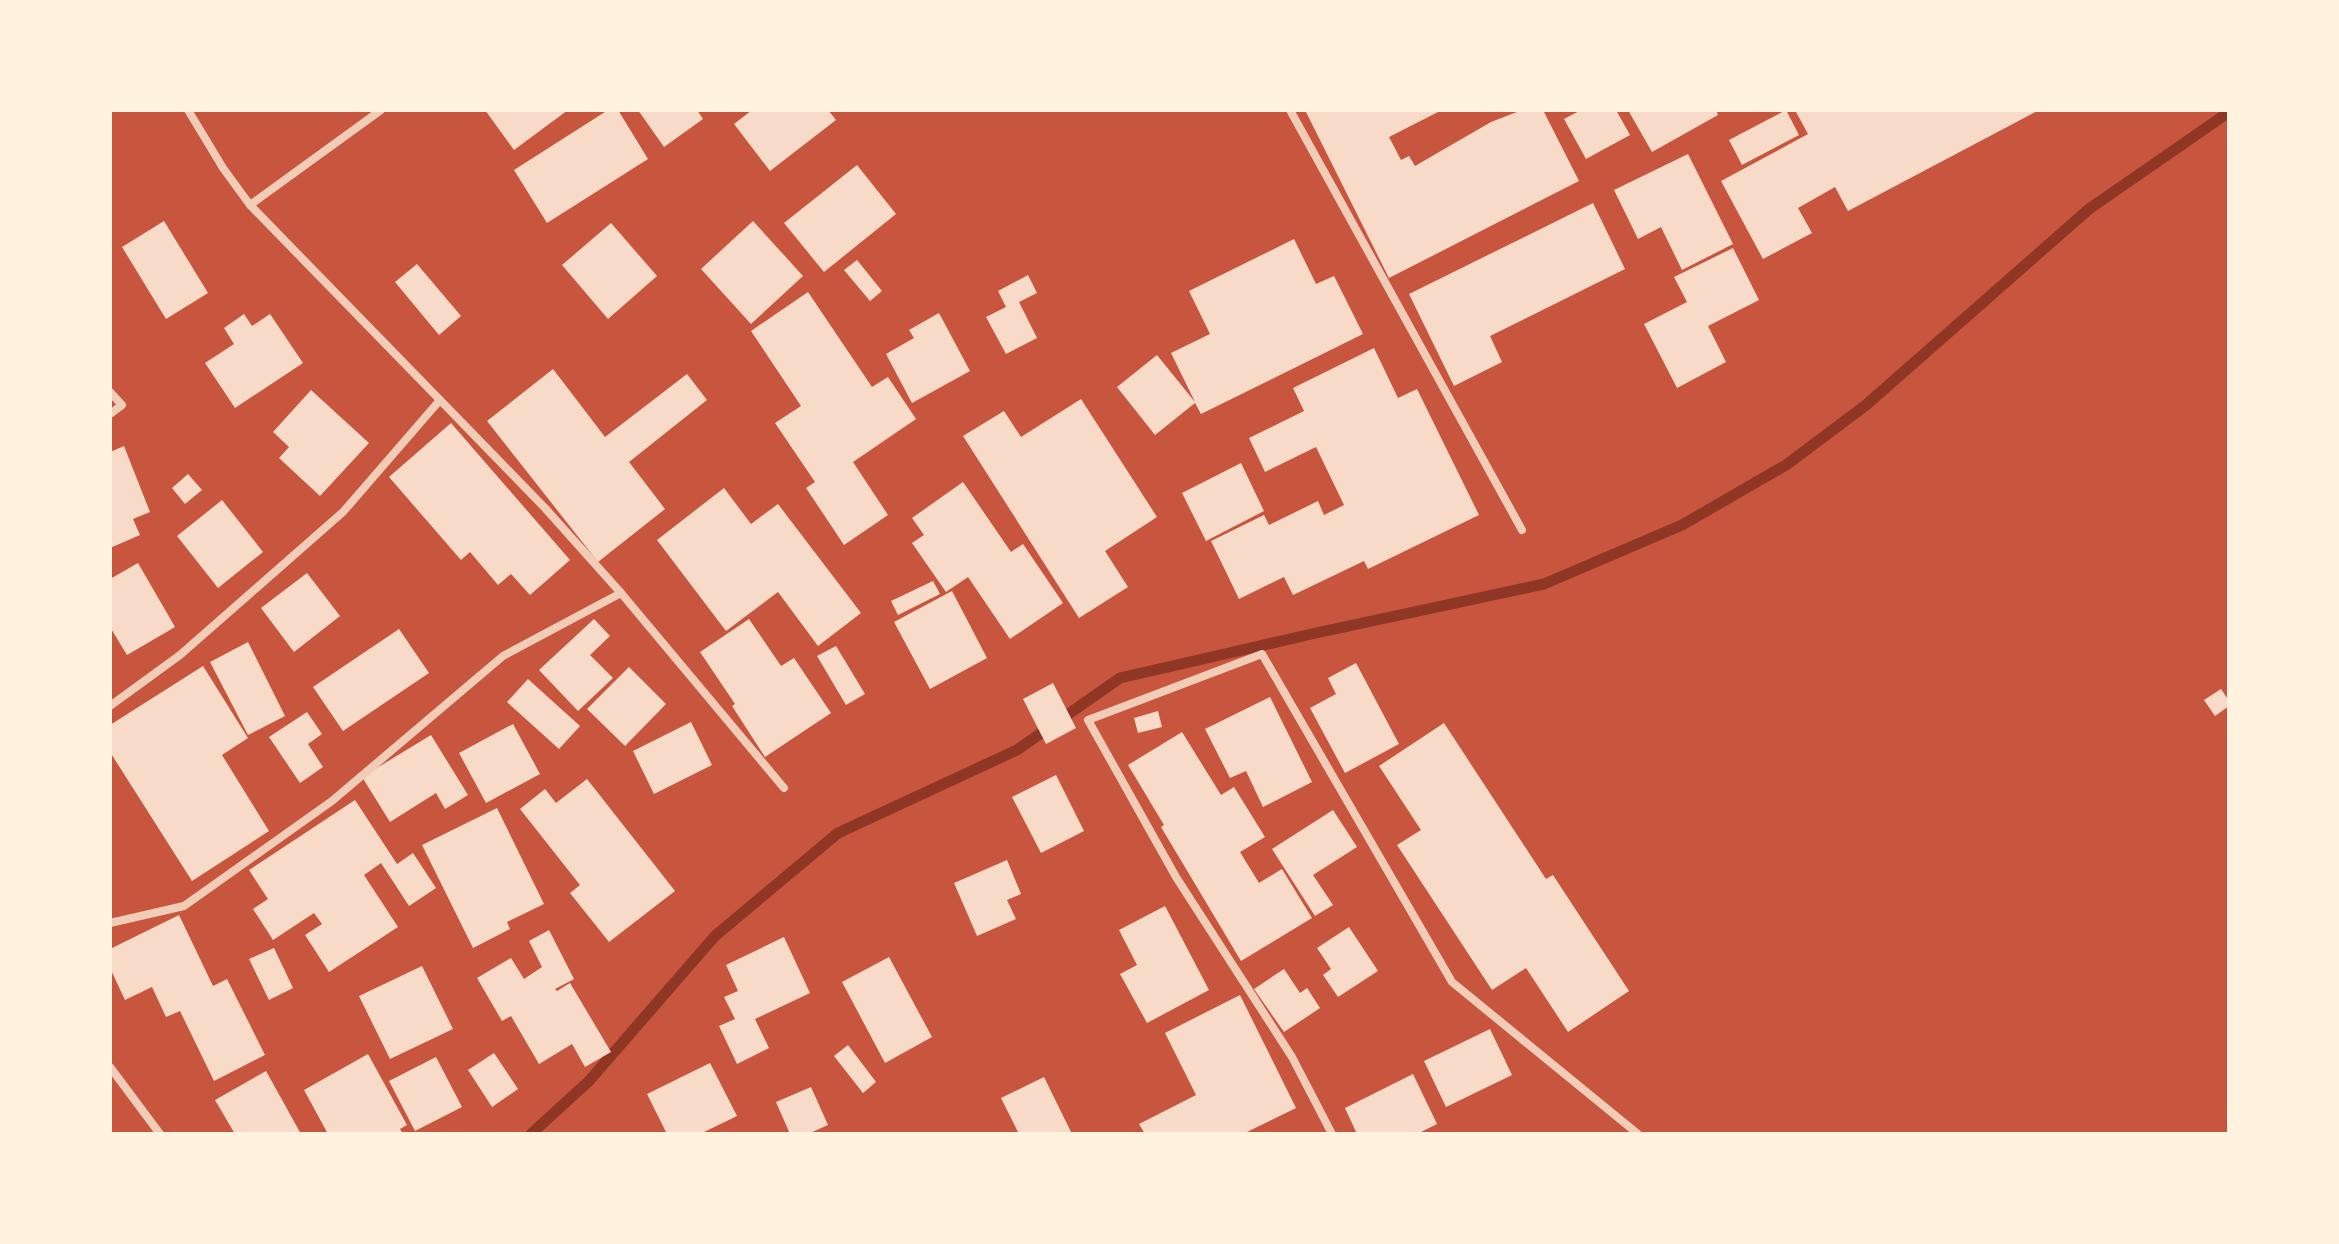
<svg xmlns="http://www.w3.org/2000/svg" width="2339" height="1244" font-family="'Archivo Narrow',sans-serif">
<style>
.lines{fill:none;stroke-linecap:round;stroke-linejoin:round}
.stream{stroke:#8f3625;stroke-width:11}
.building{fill:#f7dbc8}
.minor{stroke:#f1ccb7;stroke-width:8}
</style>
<rect width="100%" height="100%" fill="#c8553d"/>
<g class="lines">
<!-- stream -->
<path class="stream" d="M 531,1134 L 589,1081 L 715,936 L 838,833 L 1017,750 L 1120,678 L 1316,633 L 1544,584 L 1682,525 L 1786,465 L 1866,405 L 2089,209 L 2229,112"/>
</g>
<!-- building -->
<g class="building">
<path d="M 485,110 L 568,110 L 514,150 Z"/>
<path d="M 608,110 L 618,110 L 648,159 L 547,223 L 514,170 Z"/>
<path d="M 638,110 L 697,110 L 703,119 L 664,147 Z"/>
<path d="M 752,110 L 828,110 L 836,120 L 770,171 L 734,124 Z"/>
<path d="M 1305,110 L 1442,110 L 1389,137 L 1401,160 L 1409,156 L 1415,166 L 1491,122 L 1522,110 L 1543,110 L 1579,181 L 1389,278 Z"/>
<path d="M 1581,110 L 1616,110 L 1630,135 L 1586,159 L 1564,119 Z"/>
<path d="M 1628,110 L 1716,110 L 1718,115 L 1652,152 Z"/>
<path d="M 1786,110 L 1799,135 L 1742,165 L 1729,140 Z"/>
<path d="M 1795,110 L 2039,110 L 1848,211 L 1835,187 L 1798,208 L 1812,233 L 1763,259 L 1721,181 L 1808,134 Z"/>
<path d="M 1688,154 L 1733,244 L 1682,270 L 1661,227 L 1638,239 L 1614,190 Z"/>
<path d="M 857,165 L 896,214 L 824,272 L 784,223 Z"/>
<path d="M 1593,203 L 1625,269 L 1490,336 L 1502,362 L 1454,386 L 1409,294 Z"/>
<path d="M 164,221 L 208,293 L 166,319 L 122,247 Z"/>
<path d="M 753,221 L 803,276 L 751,324 L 701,269 Z"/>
<path d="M 611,223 L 657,276 L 608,319 L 562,265 Z"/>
<path d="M 1294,239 L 1316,284 L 1334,276 L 1363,334 L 1201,414 L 1195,403 L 1155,435 L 1117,387 L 1157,355 L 1195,402 L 1171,353 L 1210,334 L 1189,291 Z"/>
<path d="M 1733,248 L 1759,300 L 1708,326 L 1726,362 L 1677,388 L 1644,324 L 1687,302 L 1674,277 Z"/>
<path d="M 857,260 L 882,291 L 870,301 L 844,270 Z"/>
<path d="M 417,264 L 461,316 L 439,335 L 395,282 Z"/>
<path d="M 1028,275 L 1037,293 L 1019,302 L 1037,338 L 1006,354 L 986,317 L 1006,307 L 998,291 Z"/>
<path d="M 808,292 L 872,387 L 888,377 L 916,419 L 853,462 L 888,515 L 844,545 L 806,488 L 815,482 L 775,423 L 801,406 L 751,331 Z"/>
<path d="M 939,313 L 970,371 L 912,403 L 886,354 L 914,338 L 909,330 Z"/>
<path d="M 244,314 L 252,326 L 270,314 L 303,363 L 235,408 L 205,363 L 234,344 L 224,328 Z"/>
<path d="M 1374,348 L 1398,398 L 1417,389 L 1479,515 L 1368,569 L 1364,561 L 1293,595 L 1284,577 L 1239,599 L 1211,541 L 1264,515 L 1269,525 L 1318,501 L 1324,515 L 1344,505 L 1316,447 L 1265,472 L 1249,438 L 1304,411 L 1293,388 Z"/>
<path d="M 553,369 L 605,437 L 687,374 L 707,400 L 629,462 L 665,509 L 598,562 L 487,421 Z"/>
<path d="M 311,390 L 369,443 L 320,496 L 279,458 L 289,447 L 273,432 Z"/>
<path d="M 1081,399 L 1157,517 L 1105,551 L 1128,587 L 1079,618 L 963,436 L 1004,411 L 1021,437 Z"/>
<path d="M 451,423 L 570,560 L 530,595 L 511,574 L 498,585 L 470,552 L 461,560 L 389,477 Z"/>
<path d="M 124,446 L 150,512 L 133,519 L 140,535 L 110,548 L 110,452 Z"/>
<path d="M 1241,463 L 1264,511 L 1206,541 L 1182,493 Z"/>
<path d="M 188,474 L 202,490 L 185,504 L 172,488 Z"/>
<path d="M 963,482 L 1011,552 L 1023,544 L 1063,603 L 1010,639 L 968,577 L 946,592 L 912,543 L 924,535 L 912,518 Z"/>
<path d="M 724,488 L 751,524 L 778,504 L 861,613 L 818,646 L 778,592 L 726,631 L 657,540 Z"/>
<path d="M 222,500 L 263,552 L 218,588 L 177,536 Z"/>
<path d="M 138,563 L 175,627 L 127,655 L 110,627 L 110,579 Z"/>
<path d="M 307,573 L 340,616 L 294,652 L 261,608 Z"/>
<path d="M 933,581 L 940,594 L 898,615 L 891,601 Z"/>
<path d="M 952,591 L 987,658 L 930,689 L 894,622 Z"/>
<path d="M 594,619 L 610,636 L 590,655 L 613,678 L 578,711 L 539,670 Z"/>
<path d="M 749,619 L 781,666 L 794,658 L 831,713 L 765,757 L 732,706 L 735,704 L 700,652 Z"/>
<path d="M 399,629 L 429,673 L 343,731 L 313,687 Z"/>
<path d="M 248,642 L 285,716 L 248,735 L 210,662 Z"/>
<path d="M 836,646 L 865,694 L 846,705 L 817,656 Z"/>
<path d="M 1356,663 L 1399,744 L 1345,773 L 1310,708 L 1336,694 L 1328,678 Z"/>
<path d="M 203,666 L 248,738 L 222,755 L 269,831 L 192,881 L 110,752 L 110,725 Z"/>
<path d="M 629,667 L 666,704 L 625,746 L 587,709 Z"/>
<path d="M 528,679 L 580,726 L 559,749 L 507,702 Z"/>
<path d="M 1053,683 L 1076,728 L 1046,744 L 1023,699 Z"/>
<path d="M 2221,689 L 2229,701 L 2229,706 L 2215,716 L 2204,700 Z"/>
<path d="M 1270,697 L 1312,782 L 1263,807 L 1246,771 L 1230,778 L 1205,729 Z"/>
<path d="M 1158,711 L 1162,727 L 1138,733 L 1134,718 Z"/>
<path d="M 307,712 L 322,734 L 308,744 L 323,767 L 300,783 L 269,737 Z"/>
<path d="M 691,722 L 712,765 L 654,794 L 633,751 Z"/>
<path d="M 1444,723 L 1546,879 L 1553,875 L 1629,991 L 1568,1032 L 1526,968 L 1492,990 L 1397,845 L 1421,830 L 1379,766 Z"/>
<path d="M 513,724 L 540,774 L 486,803 L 459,753 Z"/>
<path d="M 1182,732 L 1221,795 L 1234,787 L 1265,837 L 1240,852 L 1259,883 L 1282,869 L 1312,918 L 1241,961 L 1161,827 L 1164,825 L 1128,765 Z"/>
<path d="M 431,735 L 468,795 L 445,809 L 436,793 L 390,822 L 362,777 Z"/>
<path d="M 1056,775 L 1084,831 L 1041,853 L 1012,797 Z"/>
<path d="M 587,779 L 675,891 L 609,942 L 570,893 L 580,885 L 520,809 L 545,789 L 556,803 Z"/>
<path d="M 355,800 L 397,864 L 413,853 L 436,888 L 409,906 L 381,863 L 364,875 L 398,927 L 329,972 L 305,935 L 322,924 L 314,913 L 273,940 L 253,909 L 268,899 L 249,870 Z"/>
<path d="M 497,808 L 544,904 L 507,922 L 510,929 L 473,948 L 422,845 Z"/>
<path d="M 1333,810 L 1357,847 L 1313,875 L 1333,905 L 1315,916 L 1272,849 Z"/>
<path d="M 1007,860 L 1021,894 L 1007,900 L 1016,919 L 977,936 L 954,883 Z"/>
<path d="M 1165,906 L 1209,990 L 1147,1023 L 1120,974 L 1137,965 L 1119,930 Z"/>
<path d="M 179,915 L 213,986 L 227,979 L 265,1055 L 214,1081 L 180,1011 L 166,1017 L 152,987 L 125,1000 L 110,968 L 110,949 Z"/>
<path d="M 1349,927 L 1378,971 L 1338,997 L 1323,975 L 1331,969 L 1317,948 Z"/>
<path d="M 549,930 L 574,979 L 555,989 L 557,991 L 570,983 L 611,1052 L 585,1067 L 572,1044 L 539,1064 L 511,1016 L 502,1021 L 477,978 L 511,958 L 524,979 L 542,967 L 529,941 Z"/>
<path d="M 784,937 L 810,993 L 755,1019 L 769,1048 L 737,1064 L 719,1026 L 735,1019 L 724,997 L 738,991 L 726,965 Z"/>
<path d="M 274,948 L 293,988 L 269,1000 L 249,959 Z"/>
<path d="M 889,957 L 932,1037 L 885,1063 L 842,982 Z"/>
<path d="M 422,966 L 453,1029 L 390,1059 L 359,996 Z"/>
<path d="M 1284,969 L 1300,993 L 1307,988 L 1320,1008 L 1284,1032 L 1254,989 Z"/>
<path d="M 1240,995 L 1296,1108 L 1243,1134 L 1145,1134 L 1139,1124 L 1196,1095 L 1165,1033 Z"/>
<path d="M 1490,1029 L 1512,1075 L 1446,1107 L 1424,1061 Z"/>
<path d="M 848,1045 L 876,1082 L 863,1093 L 834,1056 Z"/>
<path d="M 494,1053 L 518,1089 L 492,1107 L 468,1070 Z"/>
<path d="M 368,1054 L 407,1125 L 400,1129 L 403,1134 L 328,1134 L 304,1090 Z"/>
<path d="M 436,1057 L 462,1107 L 415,1131 L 389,1081 Z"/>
<path d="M 710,1063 L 737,1116 L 700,1134 L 667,1134 L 647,1094 Z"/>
<path d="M 266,1071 L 301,1134 L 235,1134 L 215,1100 Z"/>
<path d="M 1413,1074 L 1437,1124 L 1417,1134 L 1357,1134 L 1345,1108 Z"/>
<path d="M 1044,1077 L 1072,1134 L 1019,1134 L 1001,1098 Z"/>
<path d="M 811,1087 L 828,1125 L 808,1134 L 790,1134 L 776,1102 Z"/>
</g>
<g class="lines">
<!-- minor -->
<g class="minor">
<path d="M 1290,110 L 1522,530"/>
<path d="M 250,205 L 381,110"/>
<path d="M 110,392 L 122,405 L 110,414"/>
<path d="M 440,400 L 545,508 L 621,593 L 784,788"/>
<path d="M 110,706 L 180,655 L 343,512 L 440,400 L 250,205 L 223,168 L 188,110"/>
<path d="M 110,923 L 184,906 L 332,801 L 503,656 L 621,593"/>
<path d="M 110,1067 L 160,1134"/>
<path d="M 1332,1134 L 1292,1057 L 1176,877 L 1088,720 L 1262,654 L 1452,982 L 1638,1134"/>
</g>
</g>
<!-- border -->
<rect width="2339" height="1244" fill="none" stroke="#fff3e0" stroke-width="224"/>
</svg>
